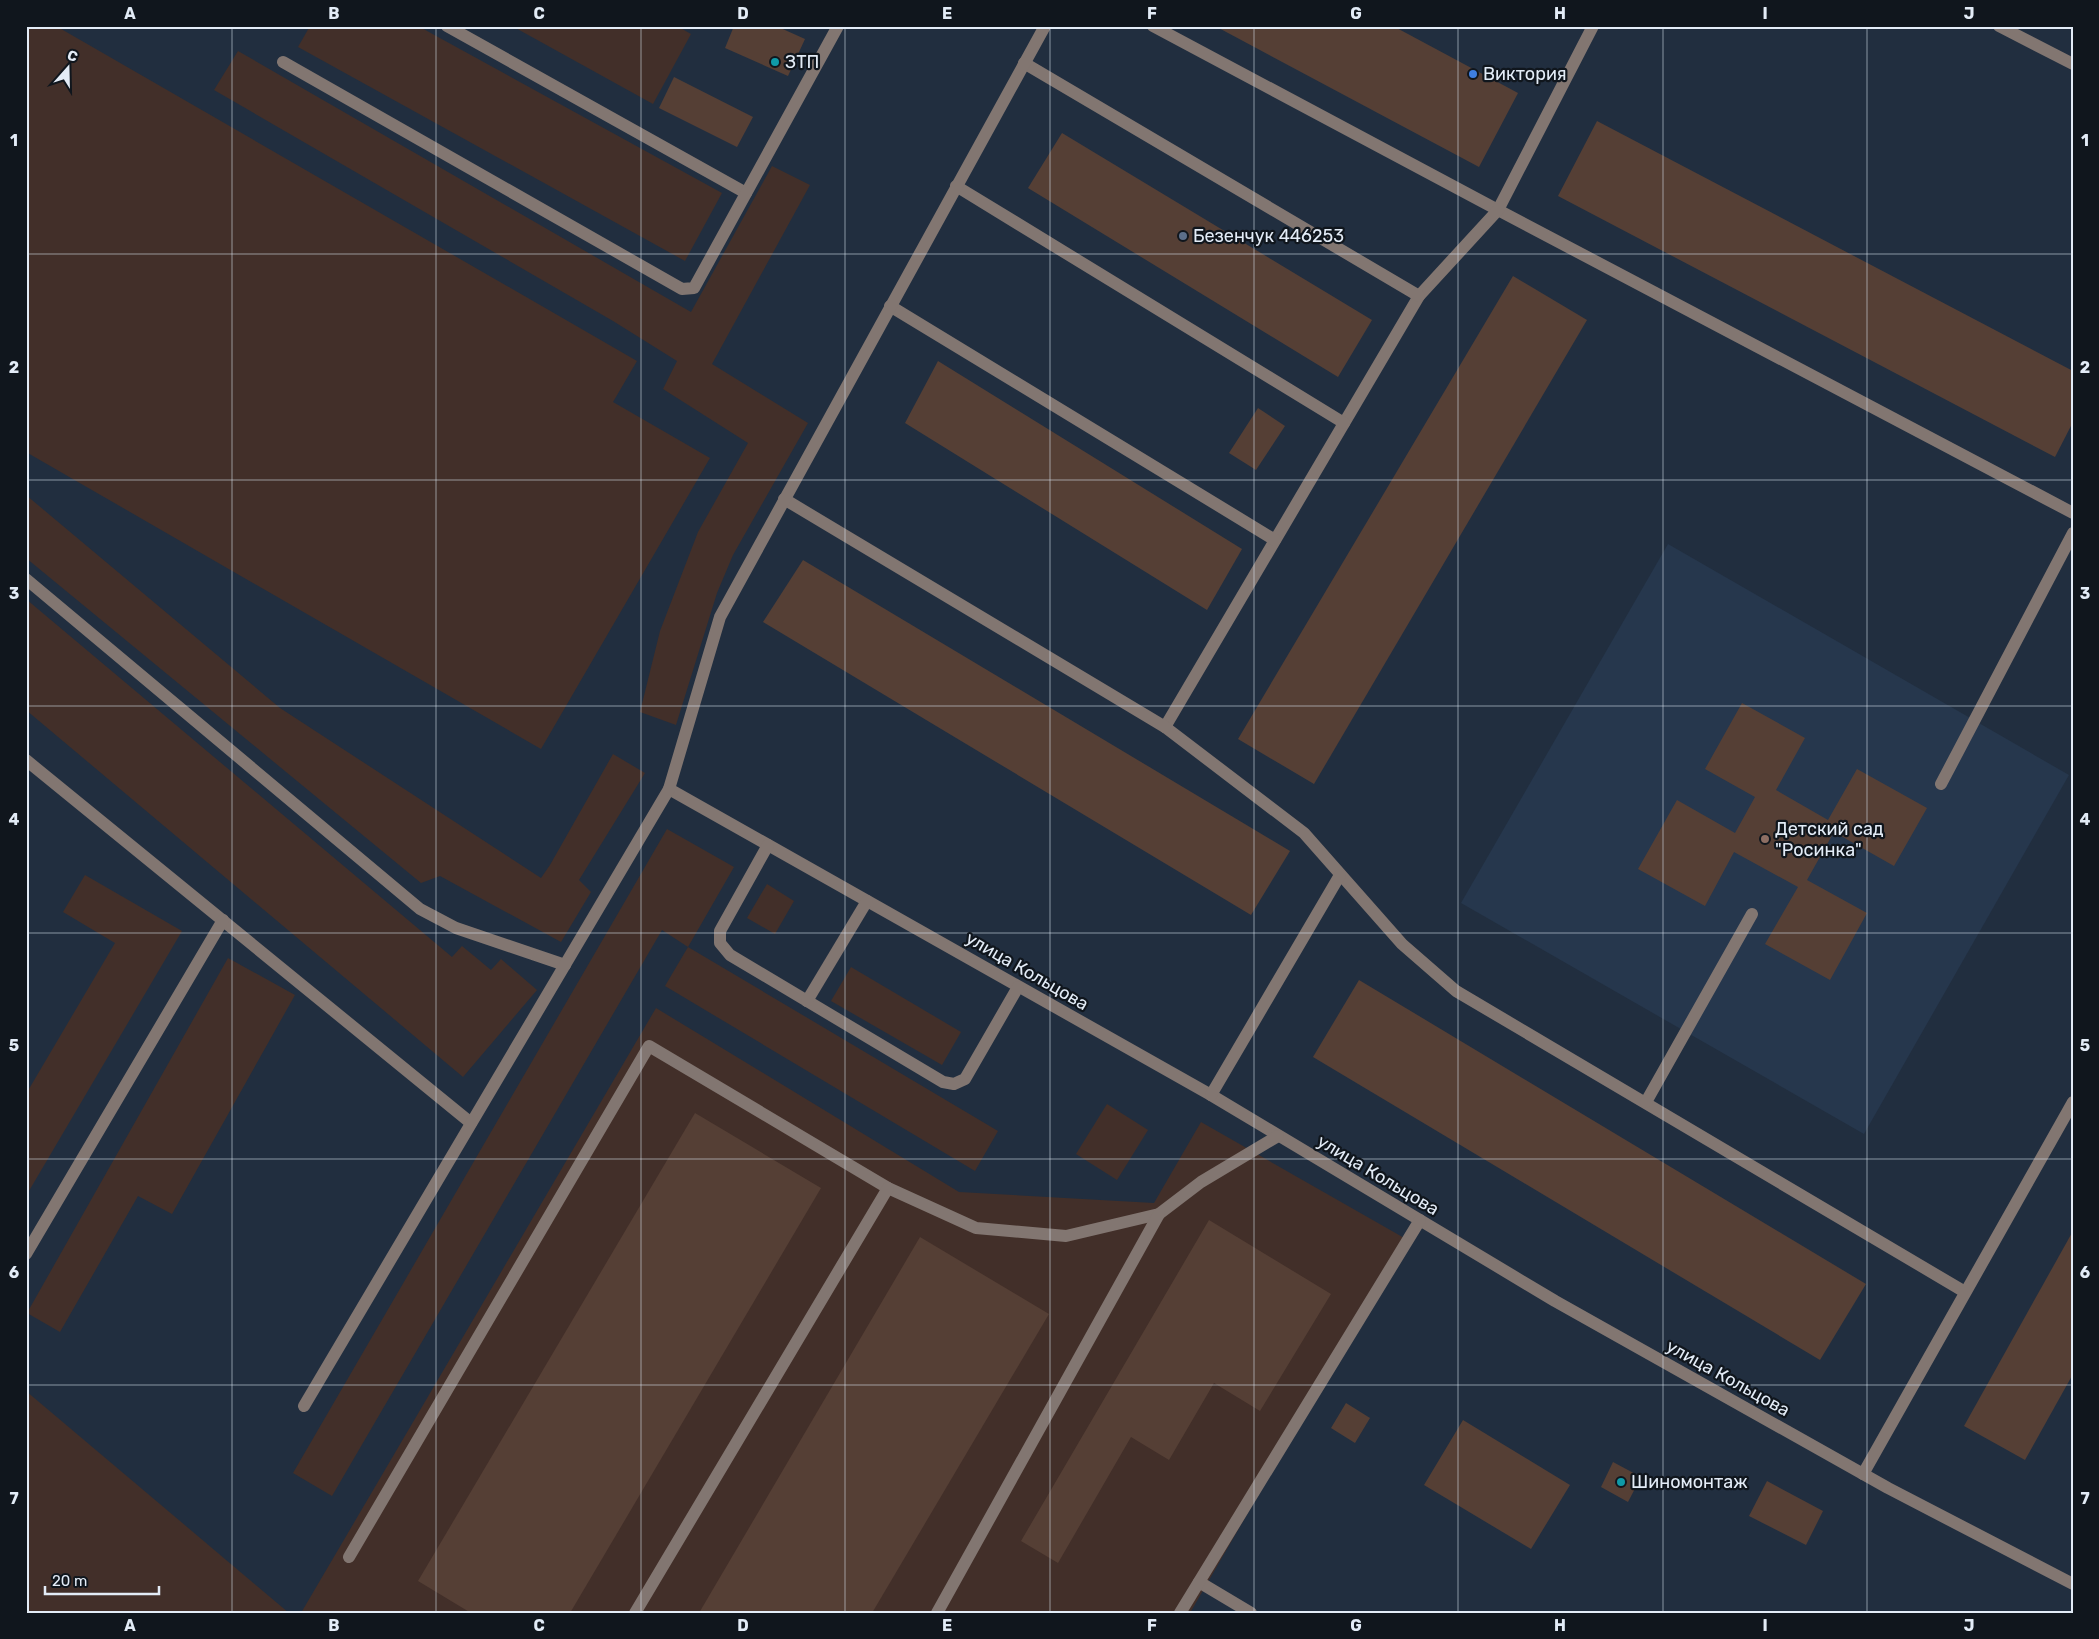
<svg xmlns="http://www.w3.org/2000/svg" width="2099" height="1639" font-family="Rubik,sans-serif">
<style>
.built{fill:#26374d}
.industrial{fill:#422f29}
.building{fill:#553f35}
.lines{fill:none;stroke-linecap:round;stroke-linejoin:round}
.minor{stroke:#827671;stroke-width:12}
.grid{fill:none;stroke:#e3ecf7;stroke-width:1;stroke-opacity:0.55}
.culture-dot{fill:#0f9aa8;stroke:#10161d;stroke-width:2}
.shop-dot{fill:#3f7fe0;stroke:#10161d;stroke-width:2}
.service-dot{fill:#5c6f8a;stroke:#10161d;stroke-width:2}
.education-dot{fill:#8d6e63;stroke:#10161d;stroke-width:2}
.labels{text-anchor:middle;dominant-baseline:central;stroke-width:4.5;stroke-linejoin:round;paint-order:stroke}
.poi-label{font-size:18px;fill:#e3ecf7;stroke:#10161d;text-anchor:start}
.street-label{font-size:18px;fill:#e3ecf7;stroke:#10161d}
.neatline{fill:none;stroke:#e3ecf7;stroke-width:2}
.grid-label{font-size:16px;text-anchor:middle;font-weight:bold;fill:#e3ecf7}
</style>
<rect width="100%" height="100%" fill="#212e3f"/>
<!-- built -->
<path class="built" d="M 1668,544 L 2069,775 L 1864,1134 L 1461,903 Z"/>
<!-- industrial -->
<g class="industrial">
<path d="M 26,26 L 56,26 L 637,361 L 613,402 L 710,458 L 541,749 L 26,452 Z"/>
<path d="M 310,26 L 418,26 L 722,193 L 685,261 L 298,47 Z"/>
<path d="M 512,26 L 677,26 L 691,34 L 653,104 Z"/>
<path d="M 238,51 L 691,312 L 772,166 L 810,185 L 712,364 L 808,423 L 733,555 L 717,593 L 676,725 L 640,712 L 660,631 L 698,532 L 748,443 L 663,389 L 677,361 L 613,321 L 214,90 Z"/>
<path d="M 26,495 L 280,708 L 541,878 L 550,865 L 613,754 L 645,773 L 579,880 L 591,892 L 561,942 L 440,876 L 421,883 L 26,558 Z"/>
<path d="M 26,599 L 452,957 L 462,946 L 491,970 L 501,959 L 537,990 L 463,1077 L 26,710 Z"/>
<path d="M 667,829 L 734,867 L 688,947 L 998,1131 L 975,1171 L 665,986 L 688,947 L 662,930 L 332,1496 L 293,1473 Z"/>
<path d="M 85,875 L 182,931 L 26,1196 L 26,1094 L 115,943 L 63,912 Z"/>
<path d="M 767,884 L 794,901 L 775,934 L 747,918 Z"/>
<path d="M 228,958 L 295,995 L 172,1214 L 138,1196 L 60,1332 L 27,1313 Z"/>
<path d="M 851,967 L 961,1032 L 942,1065 L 831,1001 Z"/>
<path d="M 656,1008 L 959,1192 L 1154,1203 L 1201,1122 L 1406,1239 L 1190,1613 L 301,1613 Z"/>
<path d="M 1107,1104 L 1148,1130 L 1117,1180 L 1076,1154 Z"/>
<path d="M 26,1391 L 289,1613 L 26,1613 Z"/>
</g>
<!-- building -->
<g class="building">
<path d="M 734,26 L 776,26 L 805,39 L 788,76 L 725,48 Z"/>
<path d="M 1215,26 L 1393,26 L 1518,93 L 1479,167 Z"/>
<path d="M 674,77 L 753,117 L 737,147 L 659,108 Z"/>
<path d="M 1597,121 L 2073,371 L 2073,422 L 2055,457 L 1558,196 Z"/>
<path d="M 1062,133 L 1372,320 L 1338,377 L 1028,188 Z"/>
<path d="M 1513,276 L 1587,320 L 1314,784 L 1238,739 Z"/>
<path d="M 938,361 L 1242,549 L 1207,610 L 905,423 Z"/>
<path d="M 1258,408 L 1285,426 L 1256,470 L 1229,453 Z"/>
<path d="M 803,560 L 1290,851 L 1251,915 L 763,622 Z"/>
<path d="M 1742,703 L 1805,738 L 1776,790 L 1828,820 L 1857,769 L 1927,808 L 1894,866 L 1834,832 L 1807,880 L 1867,913 L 1830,980 L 1765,944 L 1798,887 L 1734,852 L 1705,906 L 1638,869 L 1677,800 L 1735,833 L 1755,797 L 1705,769 Z"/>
<path d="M 1359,980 L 1866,1284 L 1820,1360 L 1313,1057 Z"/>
<path d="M 695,1113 L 821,1188 L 570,1613 L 471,1613 L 418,1581 Z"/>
<path d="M 1209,1220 L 1331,1294 L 1260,1411 L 1214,1383 L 1169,1460 L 1131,1437 L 1058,1563 L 1021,1541 Z"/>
<path d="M 2073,1231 L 2073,1374 L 2025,1460 L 1964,1426 Z"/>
<path d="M 920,1237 L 1049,1314 L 872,1613 L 699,1613 Z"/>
<path d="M 1346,1403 L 1370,1418 L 1355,1443 L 1331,1428 Z"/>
<path d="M 1463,1420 L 1570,1485 L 1531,1549 L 1424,1485 Z"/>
<path d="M 1613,1462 L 1641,1477 L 1628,1502 L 1601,1487 Z"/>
<path d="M 1767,1481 L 1823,1511 L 1806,1545 L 1749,1516 Z"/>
</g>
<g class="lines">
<!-- minor -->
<g class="minor">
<path d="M 447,26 L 746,193"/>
<path d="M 1153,26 L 1498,210 L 2073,513"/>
<path d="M 1593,26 L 1498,210 L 1419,296 L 1165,727 L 1304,833 L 1402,944 L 1456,991 L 1965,1292"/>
<path d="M 1999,26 L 2073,64"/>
<path d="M 283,62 L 682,289 L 694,288 L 838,26"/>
<path d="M 1024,63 L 1419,296"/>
<path d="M 956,186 L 1344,423"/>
<path d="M 890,306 L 1275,540"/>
<path d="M 784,499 L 1165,727"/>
<path d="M 26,579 L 420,909 L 456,928 L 565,965"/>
<path d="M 26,760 L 471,1123"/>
<path d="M 1941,784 L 2073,533"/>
<path d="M 669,789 L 1211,1095 L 1555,1301 L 1888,1488 L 2073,1584"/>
<path d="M 768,845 L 720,931 L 720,943 L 730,955 L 943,1082 L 954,1084 L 965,1079 L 1018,987"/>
<path d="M 807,1001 L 867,901"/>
<path d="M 1211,1095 L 1340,875"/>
<path d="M 1646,1102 L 1752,914"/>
<path d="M 26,1254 L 223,920"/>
<path d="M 304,1406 L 669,789 L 720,617 L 1045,26"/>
<path d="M 1863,1474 L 2073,1102"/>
<path d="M 349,1557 L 649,1046 L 888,1188 L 976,1228 L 1066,1236 L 1159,1214 L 1201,1182 L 1278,1136"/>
<path d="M 1199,1582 L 1251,1613"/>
<path d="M 635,1613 L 888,1188"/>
<path d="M 937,1613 L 1159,1214"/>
<path d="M 1180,1613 L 1420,1220"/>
</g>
</g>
<!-- grid -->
<path class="grid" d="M 232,26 L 232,1613M 436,26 L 436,1613M 641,26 L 641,1613M 845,26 L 845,1613M 1050,26 L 1050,1613M 1254,26 L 1254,1613M 1458,26 L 1458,1613M 1663,26 L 1663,1613M 1867,26 L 1867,1613M 26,254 L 2073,254M 26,480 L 2073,480M 26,706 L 2073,706M 26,933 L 2073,933M 26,1159 L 2073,1159M 26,1385 L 2073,1385"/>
<!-- markers -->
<g class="culture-dot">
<circle cx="775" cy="62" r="5"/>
<circle cx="1621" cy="1482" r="5"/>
</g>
<circle class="shop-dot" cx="1473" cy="74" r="5"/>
<circle class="service-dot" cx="1183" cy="236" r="5"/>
<circle class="education-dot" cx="1765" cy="839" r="5"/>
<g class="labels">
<!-- poi labels -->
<g class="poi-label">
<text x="785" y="62">ЗТП</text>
<text x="1483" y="74">Виктория</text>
<text x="1193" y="236">Безенчук 446253</text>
<text x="1775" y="829">Детский сад<tspan x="1775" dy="21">"Росинка"</tspan></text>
<text x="1631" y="1482">Шиномонтаж</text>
</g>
<!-- street labels -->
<g class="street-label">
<text transform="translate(1027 971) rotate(30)">улица Кольцова</text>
<text transform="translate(1378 1175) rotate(31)">улица Кольцова</text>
<text transform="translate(1728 1378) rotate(29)">улица Кольцова</text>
</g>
</g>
<!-- border -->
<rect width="2099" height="1639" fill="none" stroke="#10161d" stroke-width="55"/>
<!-- north arrow -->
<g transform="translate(68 68) rotate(20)" stroke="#10161d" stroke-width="4" paint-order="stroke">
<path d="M0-4L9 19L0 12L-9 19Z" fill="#e3ecf7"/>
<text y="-8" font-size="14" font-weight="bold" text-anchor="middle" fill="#e3ecf7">С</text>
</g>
<!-- scale -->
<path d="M45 1586v8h114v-8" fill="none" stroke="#e3ecf7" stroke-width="2.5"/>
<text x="52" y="1586" font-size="15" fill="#e3ecf7" stroke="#10161d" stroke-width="4" paint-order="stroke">20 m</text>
<rect x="28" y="28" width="2044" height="1584" class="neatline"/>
<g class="grid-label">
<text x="130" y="19">A</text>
<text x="334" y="19">B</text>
<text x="539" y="19">C</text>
<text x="743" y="19">D</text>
<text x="947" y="19">E</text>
<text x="1152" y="19">F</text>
<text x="1356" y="19">G</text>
<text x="1560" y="19">H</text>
<text x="1765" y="19">I</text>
<text x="1969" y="19">J</text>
<text x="14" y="146">1</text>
<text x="2085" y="146">1</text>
<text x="14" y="373">2</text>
<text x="2085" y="373">2</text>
<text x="14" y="599">3</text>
<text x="2085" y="599">3</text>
<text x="14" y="825">4</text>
<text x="2085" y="825">4</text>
<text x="14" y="1051">5</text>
<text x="2085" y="1051">5</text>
<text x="14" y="1278">6</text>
<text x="2085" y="1278">6</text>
<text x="14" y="1504">7</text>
<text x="2085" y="1504">7</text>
<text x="130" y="1631">A</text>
<text x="334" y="1631">B</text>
<text x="539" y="1631">C</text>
<text x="743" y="1631">D</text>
<text x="947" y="1631">E</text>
<text x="1152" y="1631">F</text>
<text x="1356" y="1631">G</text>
<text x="1560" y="1631">H</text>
<text x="1765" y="1631">I</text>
<text x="1969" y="1631">J</text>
</g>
</svg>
